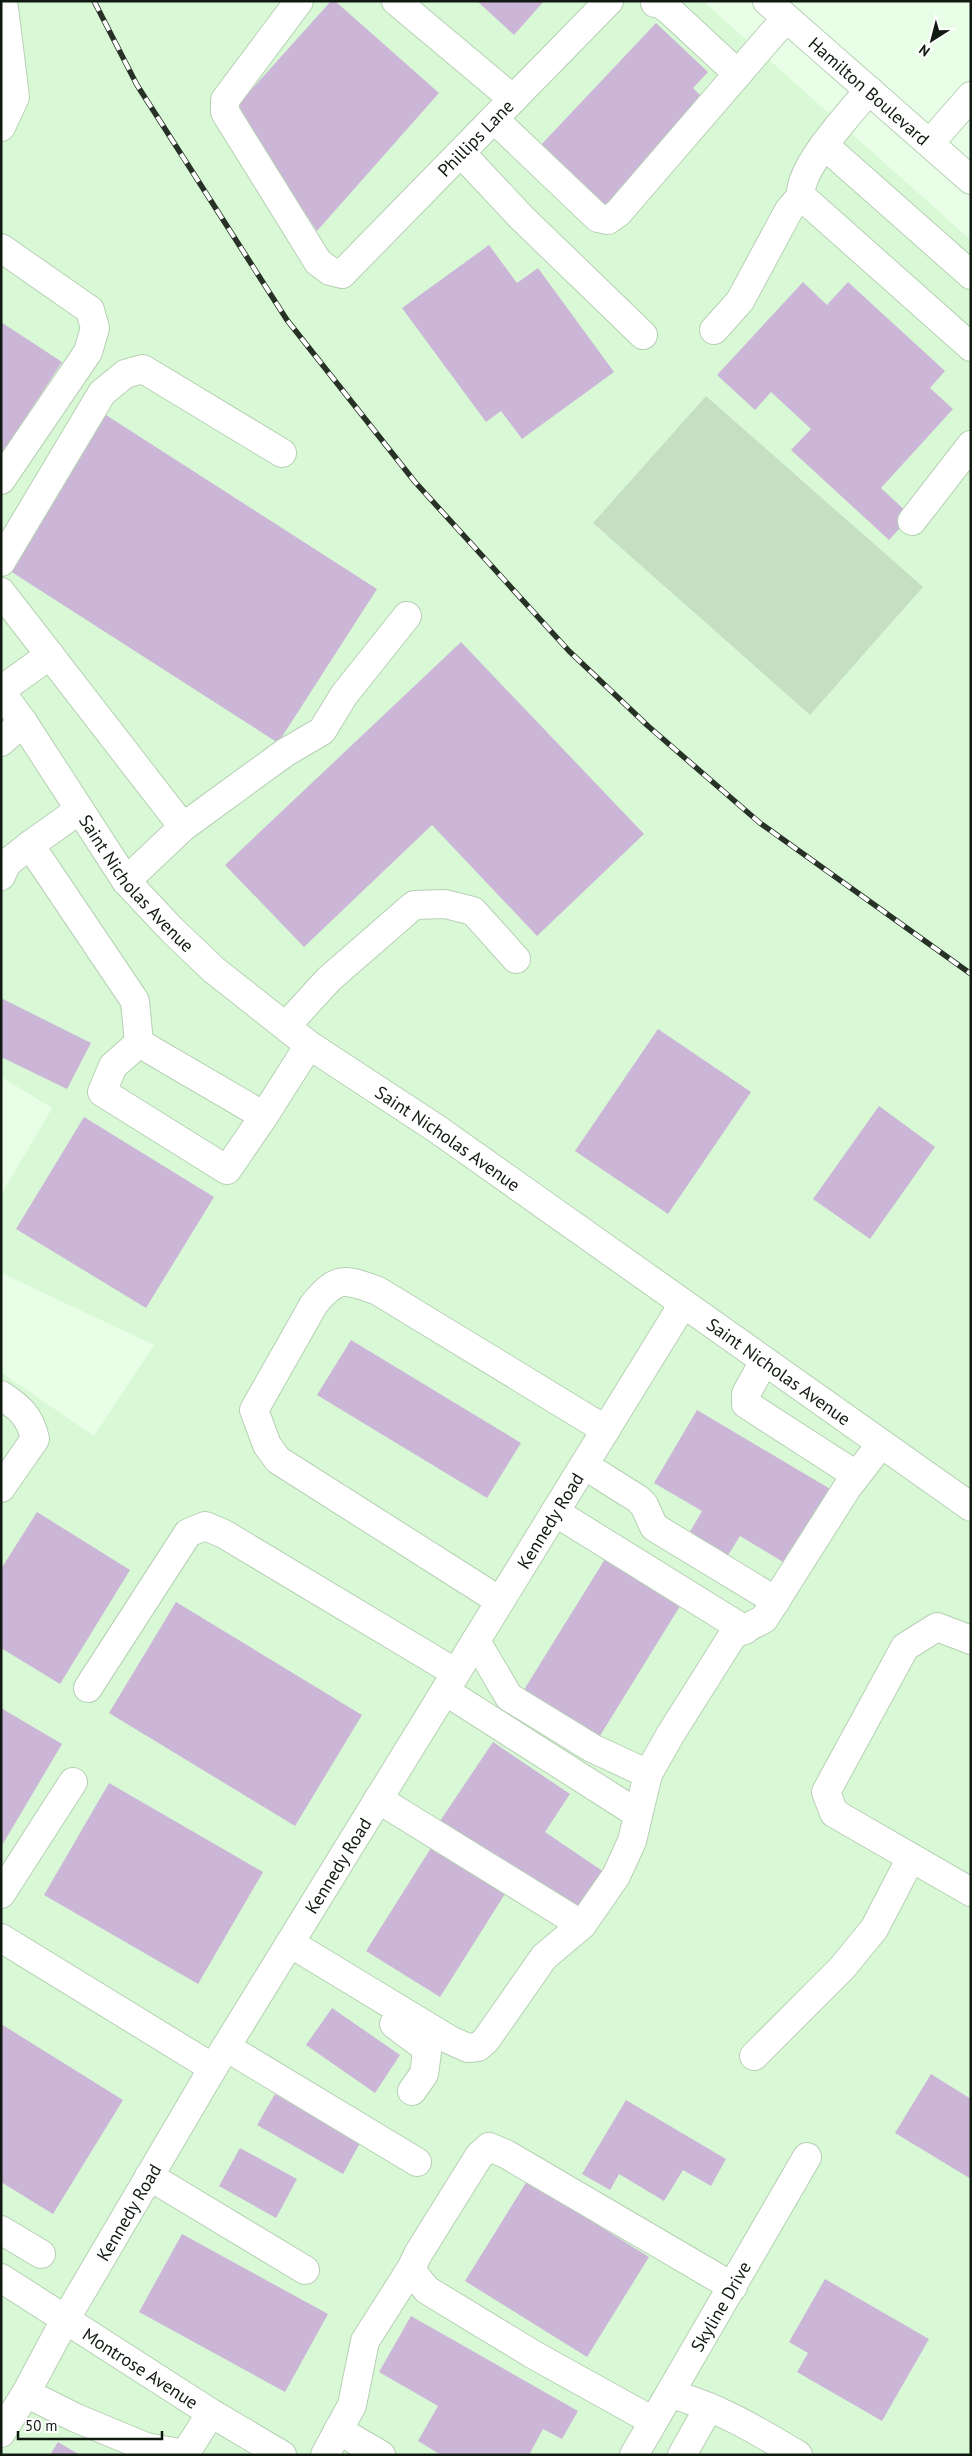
<svg xmlns="http://www.w3.org/2000/svg" width="972" height="2456" font-family="'PT Sans',sans-serif">
<style>
.built{fill:#d9f9d6}
.green{fill:#c6dfc3}
.building{fill:#ccb6d8}
.lines{fill:none;stroke-linecap:round;stroke-linejoin:round}
.minor-casing{stroke:#b6d0b4;stroke-width:30}
.minor{stroke:#fff;stroke-width:28}
.rail-casing{stroke:#273126;stroke-width:5.5}
.rail{stroke:#fff;stroke-width:4;stroke-dasharray:11;stroke-linecap:butt}
.labels{text-anchor:middle;dominant-baseline:central;stroke-width:4;stroke-linejoin:round;paint-order:stroke}
.street-label{font-size:18px;fill:#111a10;stroke:#fff}
</style>
<rect width="100%" height="100%" fill="#e9fee7"/>
<!-- built -->
<path class="built" d="M 1,1 L 703,1 L 971,240 L 971,2455 L 1,2455 L 1,1372 L 94,1436 L 154,1345 L 1,1273 L 1,1195 L 52,1108 L 1,1077 Z"/>
<!-- green -->
<path class="green" d="M 706,396 L 923,587 L 810,715 L 593,523 Z"/>
<!-- building -->
<g class="building">
<path d="M 331,1 L 335,1 L 439,93 L 317,231 L 234,109 Z"/>
<path d="M 477,1 L 544,1 L 514,35 Z"/>
<path d="M 656,23 L 708,72 L 693,88 L 705,100 L 603,209 L 538,148 Z"/>
<path d="M 489,245 L 517,283 L 538,268 L 614,372 L 522,439 L 501,411 L 486,422 L 402,308 Z"/>
<path d="M 803,282 L 827,305 L 848,282 L 945,371 L 930,388 L 953,409 L 881,488 L 911,516 L 889,540 L 791,450 L 811,429 L 771,392 L 755,410 L 717,375 Z"/>
<path d="M 1,322 L 62,362 L 1,455 Z"/>
<path d="M 106,415 L 377,589 L 278,743 L 7,569 Z"/>
<path d="M 461,642 L 644,834 L 537,936 L 432,825 L 304,947 L 225,865 Z"/>
<path d="M 1,998 L 91,1043 L 67,1089 L 1,1057 Z"/>
<path d="M 658,1029 L 751,1092 L 668,1214 L 575,1151 Z"/>
<path d="M 879,1106 L 935,1147 L 870,1239 L 813,1199 Z"/>
<path d="M 84,1117 L 214,1197 L 146,1308 L 16,1229 Z"/>
<path d="M 351,1340 L 521,1443 L 487,1498 L 317,1395 Z"/>
<path d="M 697,1410 L 837,1493 L 793,1568 L 740,1536 L 725,1560 L 687,1537 L 702,1511 L 654,1483 Z"/>
<path d="M 37,1512 L 130,1570 L 60,1684 L 1,1648 L 1,1569 Z"/>
<path d="M 610,1551 L 685,1598 L 598,1739 L 522,1693 Z"/>
<path d="M 176,1602 L 362,1715 L 295,1826 L 109,1713 Z"/>
<path d="M 1,1708 L 62,1744 L 1,1847 Z"/>
<path d="M 493,1742 L 570,1794 L 545,1832 L 610,1876 L 583,1917 L 440,1821 Z"/>
<path d="M 109,1783 L 263,1872 L 198,1984 L 44,1895 Z"/>
<path d="M 436,1840 L 510,1886 L 440,1997 L 366,1951 Z"/>
<path d="M 332,2008 L 400,2055 L 375,2093 L 306,2045 Z"/>
<path d="M 1,2024 L 123,2100 L 53,2214 L 1,2182 Z"/>
<path d="M 931,2074 L 971,2099 L 971,2179 L 895,2133 Z"/>
<path d="M 275,2094 L 360,2143 L 343,2174 L 257,2125 Z"/>
<path d="M 626,2100 L 726,2159 L 711,2186 L 683,2170 L 664,2201 L 619,2174 L 610,2190 L 582,2174 Z"/>
<path d="M 240,2148 L 297,2179 L 276,2218 L 219,2186 Z"/>
<path d="M 527,2181 L 649,2257 L 587,2357 L 465,2281 Z"/>
<path d="M 182,2234 L 328,2314 L 285,2392 L 139,2312 Z"/>
<path d="M 825,2279 L 929,2339 L 882,2421 L 797,2372 L 808,2353 L 789,2342 Z"/>
<path d="M 411,2316 L 578,2411 L 562,2439 L 543,2429 L 529,2455 L 441,2455 L 418,2441 L 438,2406 L 379,2372 Z"/>
<path d="M 58,2442 L 80,2455 L 50,2455 Z"/>
</g>
<g class="lines">
<defs>
<g id="minor">
<path id="s1" d="M 299,1 L 225,100 L 225,112 L 318,262 L 330,271 L 342,274 L 609,1"/>
<path d="M 396,1 L 513,99"/>
<path id="s2" d="M 767,1 L 971,180"/>
<path d="M 655,3 L 661,4 L 669,10 L 738,74"/>
<path d="M 1,6 L 4,8 L 15,97 L 1,127"/>
<path d="M 869,90 C 851,112 798,168 801,196 L 971,347"/>
<path d="M 494,119 L 598,218 L 608,220 L 618,213 L 786,18"/>
<path d="M 930,143 L 971,96"/>
<path d="M 824,145 L 971,275"/>
<path d="M 461,153 L 522,218 L 643,335"/>
<path d="M 1,248 L 90,310 L 95,328 L 88,352 L 1,480"/>
<path d="M 714,330 L 740,301 L 789,210 L 801,196"/>
<path d="M 912,521 L 971,445"/>
<path d="M 1,562 L 102,393 L 125,374 L 143,369 L 282,453"/>
<path d="M 1,592 L 183,827"/>
<path d="M 1,690 L 50,655"/>
<path id="s3" d="M 1,692 L 23,722 L 126,881 L 172,930 L 214,970 L 309,1045 L 437,1129 L 971,1507"/>
<path d="M 1,742 L 23,722"/>
<path d="M 79,810 L 30,845 L 135,1001 L 139,1043 L 264,1116 L 309,1045"/>
<path d="M 1,876 L 7,863 L 30,845"/>
<path d="M 126,881 L 183,827 L 286,752 L 322,731 L 344,695 L 407,616"/>
<path d="M 286,1026 L 329,979 L 414,905 L 445,904 L 473,911 L 516,959"/>
<path d="M 139,1043 L 113,1066 L 102,1092 L 227,1170 L 264,1116"/>
<path d="M 764,1361 L 746,1394 L 746,1404 L 856,1475"/>
<path d="M 1,1395 C 20,1408 30,1416 35,1439 L 1,1488"/>
<path d="M 584,1465 L 638,1499 L 644,1505 L 654,1527 L 776,1601"/>
<path d="M 555,1512 L 745,1630"/>
<path d="M 500,1601 L 278,1460 L 267,1445 L 254,1410 L 314,1304 C 338,1275 345,1279 378,1291 L 606,1430"/>
<path d="M 971,1640 L 937,1627 L 905,1647 L 826,1792 L 834,1813 L 971,1892"/>
<path d="M 476,1641 L 509,1697 L 592,1748 L 648,1774"/>
<path d="M 88,1688 L 188,1533 L 205,1526 L 224,1534 L 456,1673"/>
<path d="M 445,1691 L 638,1814"/>
<path d="M 378,1799 L 582,1925"/>
<path d="M 1,1894 L 73,1782"/>
<path d="M 1,1938 L 213,2068"/>
<path d="M 290,1943 L 450,2040 L 468,2048 L 478,2047 L 486,2040 L 544,1957 L 582,1925 L 616,1876 L 632,1841 L 648,1774 L 670,1735 L 733,1635 L 764,1619 L 847,1488 L 881,1444"/>
<path d="M 394,2024 L 422,2045 L 427,2052 L 424,2074 L 412,2091"/>
<path d="M 226,2047 L 417,2162"/>
<path d="M 754,2056 L 842,1968 L 874,1929 L 911,1858"/>
<path d="M 149,2176 L 305,2270"/>
<path d="M 1,2230 L 41,2254"/>
<path id="s4" d="M 1,2278 L 211,2413 L 282,2455"/>
<path d="M 26,2393 L 76,2418 L 146,2447 L 185,2454 L 211,2413"/>
<path d="M 670,2394 C 717,2406 756,2430 798,2455"/>
<path d="M 653,2421 L 534,2355 L 427,2290 L 414,2274 L 412,2267 L 418,2254 L 479,2156 L 489,2147 L 506,2154 L 733,2287"/>
<path d="M 338,2430 L 381,2455"/>
<path id="s5" d="M 1,2433 L 26,2393 L 65,2320 L 213,2068 L 683,1304"/>
<path d="M 325,2455 L 352,2405 L 365,2341 L 412,2267"/>
<path id="s6" d="M 634,2455 L 807,2157"/>
<path d="M 682,2455 L 709,2407"/>
</g>
</defs>
<!-- minor casing -->
<use href="#minor" class="minor-casing"/>
<!-- minor -->
<use href="#minor" class="minor"/>
<defs>
<path id="rail" d="M 94,1 L 137,85 L 287,320 L 415,482 L 569,651 L 648,726 L 760,823 L 971,974"/>
</defs>
<!-- rail casing -->
<use href="#rail" class="rail-casing"/>
<!-- rail -->
<use href="#rail" class="rail"/>
</g>
<g class="labels">
<!-- street labels -->
<g class="street-label">
<text stroke="none"><textPath href="#s2" startOffset="136">Hamilton Boulevard</textPath></text>
<text stroke="none"><textPath href="#s1" startOffset="530">Phillips Lane</textPath></text>
<text stroke="none"><textPath href="#s3" startOffset="235">Saint Nicholas Avenue</textPath></text>
<text stroke="none"><textPath href="#s3" startOffset="640">Saint Nicholas Avenue</textPath></text>
<text stroke="none"><textPath href="#s3" startOffset="1045">Saint Nicholas Avenue</textPath></text>
<text stroke="none"><textPath href="#s5" startOffset="1065">Kennedy Road</textPath></text>
<text stroke="none"><textPath href="#s5" startOffset="660">Kennedy Road</textPath></text>
<text stroke="none"><textPath href="#s5" startOffset="255">Kennedy Road</textPath></text>
<text stroke="none"><textPath href="#s6" startOffset="172">Skyline Drive</textPath></text>
<text stroke="none"><textPath href="#s4" startOffset="166">Montrose Avenue</textPath></text>
</g>
</g>
<!-- border -->
<rect width="972" height="2456" fill="none" stroke="#111a10" stroke-width="5"/>
<!-- north arrow -->
<g transform="translate(932 40) rotate(216)" stroke="#ffffff" stroke-width="4" paint-order="stroke">
<path d="M0-4L9 19L0 12L-9 19Z" fill="#111a10"/>
<text y="-8" font-size="14" font-weight="bold" text-anchor="middle" fill="#111a10">N</text>
</g>
<!-- scale -->
<path d="M18 2431v8h144v-8" fill="none" stroke="#111a10" stroke-width="2.5"/>
<text x="25" y="2431" font-size="15" fill="#111a10" stroke="#ffffff" stroke-width="4" paint-order="stroke">50 m</text>
</svg>
